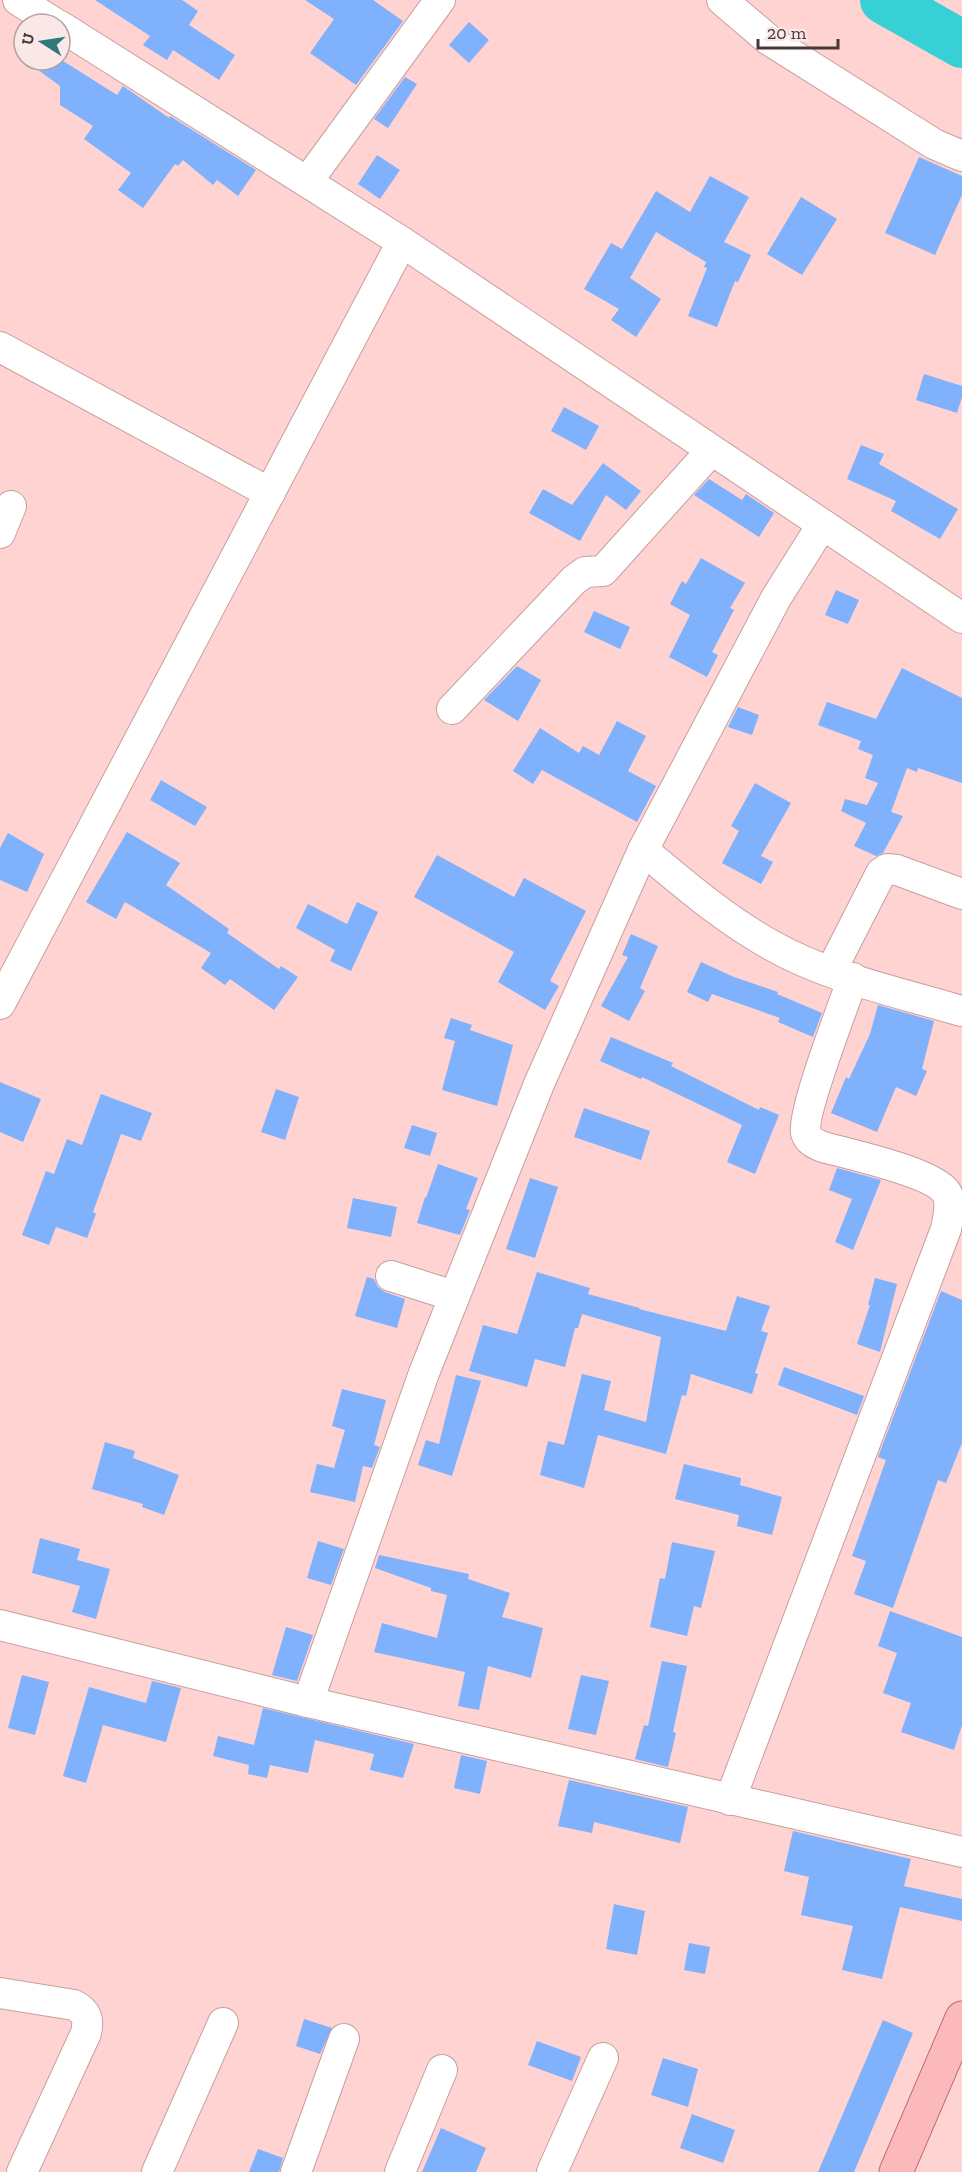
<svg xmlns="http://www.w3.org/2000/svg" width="962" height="2172" font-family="'Zilla Slab',serif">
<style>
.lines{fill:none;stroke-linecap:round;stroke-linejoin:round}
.river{stroke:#37d0d5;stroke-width:48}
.building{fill:#7fb1fc}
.minor-casing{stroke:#c89e9e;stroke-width:32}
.major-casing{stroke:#bc6e71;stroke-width:35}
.minor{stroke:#fff;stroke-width:30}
.major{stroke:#fcb9bc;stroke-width:33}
</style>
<rect width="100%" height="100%" fill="#ffd3d2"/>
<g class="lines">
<!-- river -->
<path class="river" d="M 884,0 L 962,44"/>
</g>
<!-- building -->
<g class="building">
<path d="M 95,0 L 182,0 L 198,11 L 189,25 L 235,55 L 219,80 L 173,50 L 167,60 L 143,45 L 150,36 Z"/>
<path d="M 305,0 L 373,0 L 403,21 L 356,85 L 310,53 L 334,19 Z"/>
<path d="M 469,22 L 489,40 L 469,63 L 449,45 Z"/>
<path d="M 24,49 L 24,60 L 60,59 L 117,95 L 123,86 L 169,118 L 170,116 L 256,170 L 238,196 L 217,180 L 213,185 L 183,160 L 178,166 L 175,164 L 143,208 L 118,190 L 131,173 L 84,139 L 93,126 L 60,105 L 60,86 L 19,56 Z"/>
<path d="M 405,77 L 417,84 L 388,128 L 374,119 Z"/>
<path d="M 377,155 L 400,170 L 380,199 L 358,184 Z"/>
<path d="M 919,157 L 962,176 L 962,195 L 935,255 L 885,233 Z"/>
<path d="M 710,176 L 749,197 L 724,242 L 751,255 L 738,282 L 735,281 L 717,327 L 688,316 L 707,268 L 704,267 L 706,262 L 656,232 L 630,278 L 661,299 L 636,337 L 611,320 L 619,309 L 584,289 L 611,243 L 622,249 L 656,191 L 690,212 Z"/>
<path d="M 801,197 L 837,219 L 802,275 L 767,254 Z"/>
<path d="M 924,374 L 962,386 L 962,397 L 957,413 L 916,400 Z"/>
<path d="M 564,407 L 599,426 L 586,450 L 551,431 Z"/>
<path d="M 861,445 L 884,454 L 879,464 L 958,509 L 940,539 L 891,511 L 896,501 L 847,479 Z"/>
<path d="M 603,463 L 641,491 L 626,510 L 606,495 L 580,541 L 529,513 L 543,489 L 572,505 Z"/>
<path d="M 709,479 L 742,500 L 746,494 L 774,513 L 759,537 L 694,495 Z"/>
<path d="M 701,558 L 745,583 L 730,608 L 734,610 L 712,652 L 718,655 L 707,677 L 669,657 L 690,615 L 670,604 L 682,581 L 686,584 Z"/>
<path d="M 836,590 L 859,600 L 848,624 L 825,615 Z"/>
<path d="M 594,611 L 630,627 L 620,649 L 584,632 Z"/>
<path d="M 517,666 L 541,680 L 518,721 L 484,700 Z"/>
<path d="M 902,668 L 962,698 L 962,783 L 918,768 L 917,772 L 907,768 L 891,812 L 903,816 L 883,853 L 876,856 L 854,846 L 866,823 L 841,811 L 845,799 L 867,805 L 878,783 L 865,778 L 873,755 L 858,749 L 861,741 L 818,725 L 827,702 L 876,719 Z"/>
<path d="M 738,707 L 759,715 L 752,735 L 728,727 Z"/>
<path d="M 617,721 L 646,736 L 628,771 L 656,786 L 637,822 L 542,770 L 533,784 L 513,771 L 540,728 L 579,753 L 583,746 L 599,755 Z"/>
<path d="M 161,780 L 207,807 L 195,826 L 150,800 Z"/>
<path d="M 755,783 L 791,803 L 761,856 L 773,862 L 761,884 L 722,863 L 739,831 L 731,826 Z"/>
<path d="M 127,832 L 180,863 L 166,885 L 229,929 L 227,933 L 279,969 L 281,966 L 298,977 L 274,1010 L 230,979 L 225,985 L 201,968 L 211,953 L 125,902 L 116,919 L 86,902 Z"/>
<path d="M 8,833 L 44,854 L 27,892 L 0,880 L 0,848 Z"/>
<path d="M 437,855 L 514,897 L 524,878 L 586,911 L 550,981 L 559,986 L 545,1010 L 498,982 L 514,952 L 414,897 Z"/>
<path d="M 357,902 L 378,912 L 351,971 L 330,961 L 335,950 L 296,928 L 308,904 L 347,924 Z"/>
<path d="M 631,934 L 658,946 L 640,988 L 645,991 L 629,1021 L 601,1006 L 628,957 L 622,955 Z"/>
<path d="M 701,962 L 734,977 L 778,992 L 777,994 L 822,1013 L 813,1037 L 778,1022 L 780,1018 L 712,994 L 708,1002 L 687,992 Z"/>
<path d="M 878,1005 L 934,1021 L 922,1069 L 927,1071 L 916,1096 L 896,1087 L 877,1132 L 831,1113 L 846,1077 L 849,1079 L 870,1034 Z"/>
<path d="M 451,1018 L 472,1025 L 470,1030 L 513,1045 L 497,1106 L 442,1090 L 455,1041 L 444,1038 Z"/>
<path d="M 611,1037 L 673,1063 L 671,1066 L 759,1110 L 760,1107 L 779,1115 L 755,1174 L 727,1162 L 742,1125 L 642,1077 L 641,1079 L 600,1061 Z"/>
<path d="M 0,1082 L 41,1099 L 23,1142 L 0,1132 Z"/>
<path d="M 276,1089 L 299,1097 L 285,1140 L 261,1132 Z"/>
<path d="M 101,1094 L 152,1113 L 141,1141 L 121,1134 L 93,1212 L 96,1214 L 87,1238 L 56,1227 L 49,1245 L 22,1235 L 46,1171 L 54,1174 L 67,1139 L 82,1145 Z"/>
<path d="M 584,1108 L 650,1131 L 641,1160 L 574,1137 Z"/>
<path d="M 412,1125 L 437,1133 L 430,1156 L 404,1148 Z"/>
<path d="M 438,1164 L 478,1178 L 466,1209 L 470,1210 L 460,1235 L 417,1223 L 425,1197 L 426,1198 Z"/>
<path d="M 837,1168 L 881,1180 L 853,1250 L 835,1242 L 852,1199 L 829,1190 Z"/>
<path d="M 530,1178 L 558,1187 L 535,1258 L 506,1249 Z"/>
<path d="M 353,1198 L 397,1207 L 391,1237 L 347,1228 Z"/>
<path d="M 537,1272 L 590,1288 L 588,1294 L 640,1308 L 639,1309 L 726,1331 L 737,1296 L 770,1306 L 761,1331 L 768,1333 L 755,1373 L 758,1374 L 752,1394 L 691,1374 L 686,1396 L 682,1395 L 666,1454 L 598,1435 L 584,1488 L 540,1475 L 548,1441 L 564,1445 L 582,1374 L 611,1381 L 604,1410 L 646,1422 L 661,1337 L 582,1314 L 578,1328 L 575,1328 L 565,1367 L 535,1359 L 527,1387 L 469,1371 L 483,1325 L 517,1334 Z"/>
<path d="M 367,1277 L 374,1279 L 378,1287 L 385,1292 L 405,1299 L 397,1328 L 355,1316 Z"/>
<path d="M 875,1278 L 897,1284 L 880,1352 L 857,1344 L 870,1305 L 868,1305 Z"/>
<path d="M 941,1291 L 962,1300 L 962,1443 L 946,1483 L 938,1480 L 893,1608 L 854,1594 L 866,1561 L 852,1556 L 886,1460 L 878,1457 Z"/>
<path d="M 784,1367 L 864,1396 L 857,1415 L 778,1385 Z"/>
<path d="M 456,1375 L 481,1381 L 452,1476 L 418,1465 L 426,1440 L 439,1444 Z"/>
<path d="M 342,1389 L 386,1400 L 374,1445 L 380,1447 L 372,1468 L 363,1466 L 355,1502 L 310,1492 L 317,1464 L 334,1468 L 345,1430 L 332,1426 Z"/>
<path d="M 105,1442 L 135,1451 L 133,1458 L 179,1475 L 164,1515 L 142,1507 L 143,1504 L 92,1489 Z"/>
<path d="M 684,1464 L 741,1478 L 740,1485 L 782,1497 L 772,1535 L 737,1526 L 739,1515 L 675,1499 Z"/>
<path d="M 40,1538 L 80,1549 L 77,1560 L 110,1569 L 96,1619 L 72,1612 L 80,1586 L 32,1573 Z"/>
<path d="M 318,1541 L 344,1549 L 331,1585 L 307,1578 Z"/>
<path d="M 672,1542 L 715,1551 L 701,1608 L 694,1606 L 687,1636 L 650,1627 L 660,1578 L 665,1579 Z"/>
<path d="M 379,1555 L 469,1574 L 468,1579 L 510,1593 L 502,1617 L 543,1628 L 531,1678 L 488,1666 L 479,1710 L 458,1706 L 465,1672 L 374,1652 L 382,1623 L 437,1638 L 447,1595 L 431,1591 L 431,1588 L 375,1568 Z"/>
<path d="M 890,1611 L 962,1637 L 962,1725 L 954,1750 L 901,1732 L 911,1703 L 883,1693 L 897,1653 L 878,1646 Z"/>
<path d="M 286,1627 L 313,1635 L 297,1681 L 272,1675 Z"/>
<path d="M 662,1661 L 687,1666 L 673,1732 L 676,1733 L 668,1767 L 635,1759 L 644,1725 L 648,1726 Z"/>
<path d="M 22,1675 L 49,1682 L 35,1735 L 8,1728 Z"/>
<path d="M 581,1675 L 609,1681 L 596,1735 L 568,1729 Z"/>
<path d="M 152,1681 L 181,1688 L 166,1742 L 103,1725 L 86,1783 L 63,1776 L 89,1687 L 146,1703 Z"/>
<path d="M 263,1708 L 414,1744 L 403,1778 L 370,1770 L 374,1754 L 315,1740 L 308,1773 L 270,1765 L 267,1778 L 248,1774 L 249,1765 L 213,1756 L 218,1736 L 254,1745 Z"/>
<path d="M 461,1755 L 487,1761 L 480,1794 L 454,1788 Z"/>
<path d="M 569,1780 L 688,1807 L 680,1843 L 594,1822 L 592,1833 L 558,1826 Z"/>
<path d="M 793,1831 L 911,1859 L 904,1886 L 962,1899 L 962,1921 L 900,1907 L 882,1979 L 842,1970 L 853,1926 L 801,1915 L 809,1877 L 784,1871 Z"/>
<path d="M 614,1904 L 645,1911 L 637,1955 L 606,1949 Z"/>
<path d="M 689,1943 L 710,1947 L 705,1974 L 684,1970 Z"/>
<path d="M 304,2019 L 332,2028 L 320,2054 L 296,2046 Z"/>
<path d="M 883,2020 L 913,2033 L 854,2172 L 818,2172 Z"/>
<path d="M 537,2041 L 581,2057 L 572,2081 L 528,2065 Z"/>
<path d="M 663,2058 L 698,2069 L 688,2107 L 651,2095 Z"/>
<path d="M 692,2114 L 735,2130 L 723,2163 L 680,2148 Z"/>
<path d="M 441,2128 L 486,2148 L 476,2172 L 422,2172 Z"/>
<path d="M 258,2149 L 283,2158 L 279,2172 L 249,2172 Z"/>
</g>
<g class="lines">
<defs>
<g id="minor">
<path d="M 18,0 L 56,24"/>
<path d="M 722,0 L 769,40 L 934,144 L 962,156"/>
<path d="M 60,26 L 402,242 L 962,618"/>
<path d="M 307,182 L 440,0"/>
<path d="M 0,347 L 270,493"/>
<path d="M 0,533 L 11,506"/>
<path d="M 452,709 L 574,580 L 585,572 L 603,571 L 711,451"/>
<path d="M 643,850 C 684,884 724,919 771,945 C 829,978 898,992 961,1011"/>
<path d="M 831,971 L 881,873 L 887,869 L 897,870 L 962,894"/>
<path d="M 0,1004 L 402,242"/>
<path d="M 391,1276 L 454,1296"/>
<path d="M 0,1625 L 308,1702 L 962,1852"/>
<path d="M 308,1702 L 424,1373 L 539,1084 L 643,850 L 776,598 L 822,525"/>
<path d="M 730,1800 L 946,1229 C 948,1217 953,1203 946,1192 C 932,1172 849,1154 823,1147 C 816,1144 809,1142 806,1133 C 801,1114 844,1004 853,978"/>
<path d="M 0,1993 L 74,2005 C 87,2012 89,2019 86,2033 L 22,2172"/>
<path d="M 157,2172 L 223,2023"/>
<path d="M 296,2172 L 344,2039"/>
<path d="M 400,2172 L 442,2070"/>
<path d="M 552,2172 L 603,2058"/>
</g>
<path id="major" d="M 896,2172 L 962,2018"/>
</defs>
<!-- minor casing -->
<use href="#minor" class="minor-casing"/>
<!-- major casing -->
<use href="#major" class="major-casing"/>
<!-- minor -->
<use href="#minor" class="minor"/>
<!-- major -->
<use href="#major" class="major"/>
</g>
<!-- north arrow -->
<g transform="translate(42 42) rotate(282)"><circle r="28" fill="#fae7e7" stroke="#b3a1a1" stroke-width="1.5"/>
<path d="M0-4.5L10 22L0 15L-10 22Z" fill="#2f787b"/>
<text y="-9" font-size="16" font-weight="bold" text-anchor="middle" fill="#493838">U</text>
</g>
<!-- scale -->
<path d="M758 39v9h80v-9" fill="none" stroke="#493838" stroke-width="3"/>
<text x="767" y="39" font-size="18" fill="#493838" stroke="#fae7e7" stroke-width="4.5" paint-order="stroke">20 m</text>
</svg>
